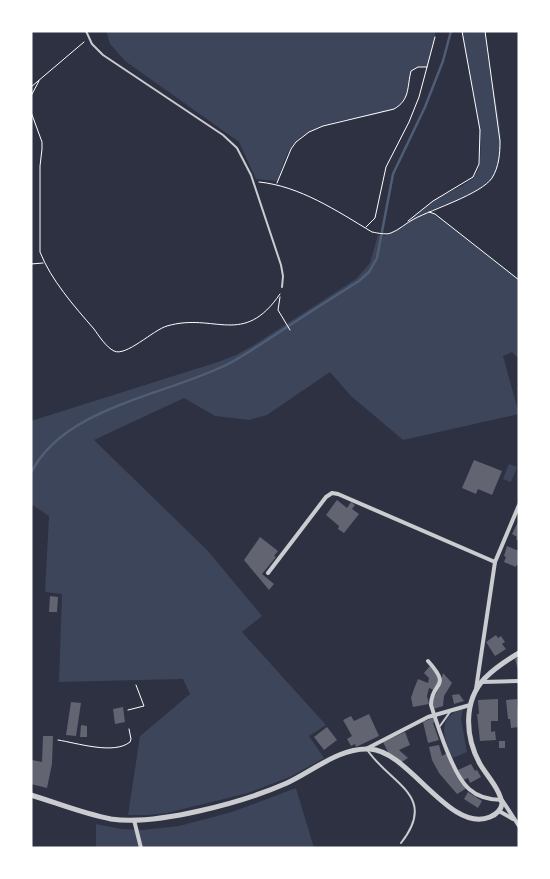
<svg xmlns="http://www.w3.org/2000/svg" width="550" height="879" font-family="'Sofia Sans Condensed',sans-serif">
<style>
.green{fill:#3c4559}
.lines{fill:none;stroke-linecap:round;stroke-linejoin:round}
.stream{stroke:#4f5d75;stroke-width:2.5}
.building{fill:#626471}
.path{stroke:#fff;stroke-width:1}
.service{stroke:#caccd0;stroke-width:2}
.minor{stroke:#caccd0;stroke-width:4}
.tertiary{stroke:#caccd0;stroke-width:5}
</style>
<rect width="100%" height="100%" fill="#2d3142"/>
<!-- green -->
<g class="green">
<path d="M 106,31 L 435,31 L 435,37 L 427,67 L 418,67 L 411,71 C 408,81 411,92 404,101 C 397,111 385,112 374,115 C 346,120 307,123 290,149 C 284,159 281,171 278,181 L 256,179 L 239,142 L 125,61 L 110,44 Z"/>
<path d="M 462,31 L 485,31 C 487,47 488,62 491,77 C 496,105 512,159 488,182 C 474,195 447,204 429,211 L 435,214 L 519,280 L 519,359 L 512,352 L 503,356 L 519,414 L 403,440 L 351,396 L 330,372 L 267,415 L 249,420 L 215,416 L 184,398 L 94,440 L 208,551 L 262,616 L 242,632 L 326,725 L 309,736 L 324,758 L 290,777 L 248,793 L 167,813 L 147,815 L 128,815 L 140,736 L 190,694 L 183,679 L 59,682 L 62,594 L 45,592 L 49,516 L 31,504 L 31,421 L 218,362 L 236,355 L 254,345 L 356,279 L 370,263 L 378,235 L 386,236 L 386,234 C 402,231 420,210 433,201 C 446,192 466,187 475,175 C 492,151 465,62 462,31 Z"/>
<path d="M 509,464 L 517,467 L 511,482 L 503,479 Z"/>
<path d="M 463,709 L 461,719 L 467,752 L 453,758 C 443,738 436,716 463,709 Z"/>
<path d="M 296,788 L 314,848 L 96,848 L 96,824 L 121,829 L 142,830 L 179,826 L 232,812 Z"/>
</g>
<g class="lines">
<!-- stream -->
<path class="stream" d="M 31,473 C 64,406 169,395 230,363 C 247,354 262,343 278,333 C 305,315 332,298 359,281 L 369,272 L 377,258 L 393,174 L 425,107 L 443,61 L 451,31"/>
</g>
<!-- building -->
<g class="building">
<path d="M 474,460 L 502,471 L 492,495 L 478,489 L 476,494 L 462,488 Z"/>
<path d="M 337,500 L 347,508 L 351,502 L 355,505 L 352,509 L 359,514 L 344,533 L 338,529 L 339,526 L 326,515 Z"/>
<path d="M 519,520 L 519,541 L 516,539 L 517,537 L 512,534 Z"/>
<path d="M 260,537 L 278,551 L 274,556 L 276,557 L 262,574 L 274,584 L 269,590 L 244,560 Z"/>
<path d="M 507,546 L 519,551 L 519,566 L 516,565 L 516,567 L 504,562 L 506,557 L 504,556 Z"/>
<path d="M 50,596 L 58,597 L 57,612 L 49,612 Z"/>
<path d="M 496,635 L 498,638 L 501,636 L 505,642 L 502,644 L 506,649 L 495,656 L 486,642 Z"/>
<path d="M 519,657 L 519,670 L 518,670 L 515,659 Z"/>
<path d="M 430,666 L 437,674 L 439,683 L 434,690 L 429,688 L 427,696 L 429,704 L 413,707 L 411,698 L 414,689 L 418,679 L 428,683 L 429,678 L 424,673 Z"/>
<path d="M 443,673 L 452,683 L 444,696 L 443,706 L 433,709 L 433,696 L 435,696 L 439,688 Z"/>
<path d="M 459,694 L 464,701 L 454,704 L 452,695 Z"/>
<path d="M 498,699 L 498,721 L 491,721 L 491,732 L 495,731 L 496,740 L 480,741 L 477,714 L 479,714 L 478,700 Z"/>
<path d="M 517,699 L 519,727 L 511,728 L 510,719 L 508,719 L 506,700 Z"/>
<path d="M 71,702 L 81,703 L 76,736 L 66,735 Z"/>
<path d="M 123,707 L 125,722 L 115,724 L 113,709 Z"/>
<path d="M 369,714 L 379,736 L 356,747 L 355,744 L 351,746 L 347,739 L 352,736 L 343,720 L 351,716 L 354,721 Z"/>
<path d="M 433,718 L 435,722 L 433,723 L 439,740 L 428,743 L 423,722 Z"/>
<path d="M 81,725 L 87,726 L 87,737 L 80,737 Z"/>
<path d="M 327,727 L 337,740 L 324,750 L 314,737 Z"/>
<path d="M 405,732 L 410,745 L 399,750 L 408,758 L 400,763 L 389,754 L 383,742 Z"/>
<path d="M 43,736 L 53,736 L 52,764 L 47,788 L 31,784 L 32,760 L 42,762 Z"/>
<rect x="499" y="741" width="6" height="7"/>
<path d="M 439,745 L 442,756 L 447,753 L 455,772 L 467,788 L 457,794 L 439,773 L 432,760 L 429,747 Z"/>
<path d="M 471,764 L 475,771 L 477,770 L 481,777 L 470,783 L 468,778 L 463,780 L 458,770 Z"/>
<path d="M 468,792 L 482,801 L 478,808 L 464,799 Z"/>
</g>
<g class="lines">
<!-- path -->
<g class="path">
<path d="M 31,87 L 84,42"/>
<path d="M 31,96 L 39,81"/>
<path d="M 31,112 L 42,142 L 42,149 L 40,166 L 40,252 C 51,280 74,306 94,329 C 99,336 106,347 114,351 C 126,357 153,330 167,326 C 215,312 243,348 280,294"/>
<path d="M 259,182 C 300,186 337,211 372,232 C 378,233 385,235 391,233 C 399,230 406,223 414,219 C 433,209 481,194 492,178 C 499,167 500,153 500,141 L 485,31"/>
<path d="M 277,183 L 291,149 L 296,142 L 309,132 L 323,126 L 394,109 C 410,100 407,87 411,71 L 418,67 L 427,67"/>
<path d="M 429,212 L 435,214 L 519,280"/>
<path d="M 408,221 L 433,201 L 473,177 L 479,164 L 480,130 L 462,31"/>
<path d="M 366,227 L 375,218 L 386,167 L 409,122 L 419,97 L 435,37"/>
<path d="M 31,264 L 43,263"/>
<path d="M 280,297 L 278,310 L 290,330"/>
<path d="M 128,710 L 144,706 L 136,685"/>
<path d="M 58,740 C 77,743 114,755 130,742 L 131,739 L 129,729"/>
</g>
<!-- service -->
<g class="service">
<path d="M 86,31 L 92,44 L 103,55 L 223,135 L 237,148 L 251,175 L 281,265 L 283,276 L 282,287"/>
<path d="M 440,726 L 450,712"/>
<path d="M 368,751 C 392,785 438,796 401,843"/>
</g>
<!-- minor -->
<g class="minor">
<path d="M 268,573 L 326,497 L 332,493 L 338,494 L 495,562"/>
<path d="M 428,661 C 453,689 431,681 431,705 C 438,727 453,775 469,789 C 478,797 490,800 502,800 L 519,826"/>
<path d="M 482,682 L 519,681"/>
<path d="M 476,689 L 495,562 L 519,505"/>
<path d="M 366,749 L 428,717 L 470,705"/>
<path d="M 499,811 L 513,819"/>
<path d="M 134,820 L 141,848"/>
</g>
<!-- tertiary -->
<path class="tertiary" d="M 31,795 C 57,803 84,814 111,819 C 157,826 244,802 287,783 C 313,771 340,747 370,749 C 409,751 450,834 490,817 C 497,814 501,810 502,804 C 500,789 487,776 480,764 C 465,737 463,701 485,678 C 495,668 507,660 519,653"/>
</g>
<!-- border -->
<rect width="550" height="879" fill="none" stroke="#ffffff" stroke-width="65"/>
</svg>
